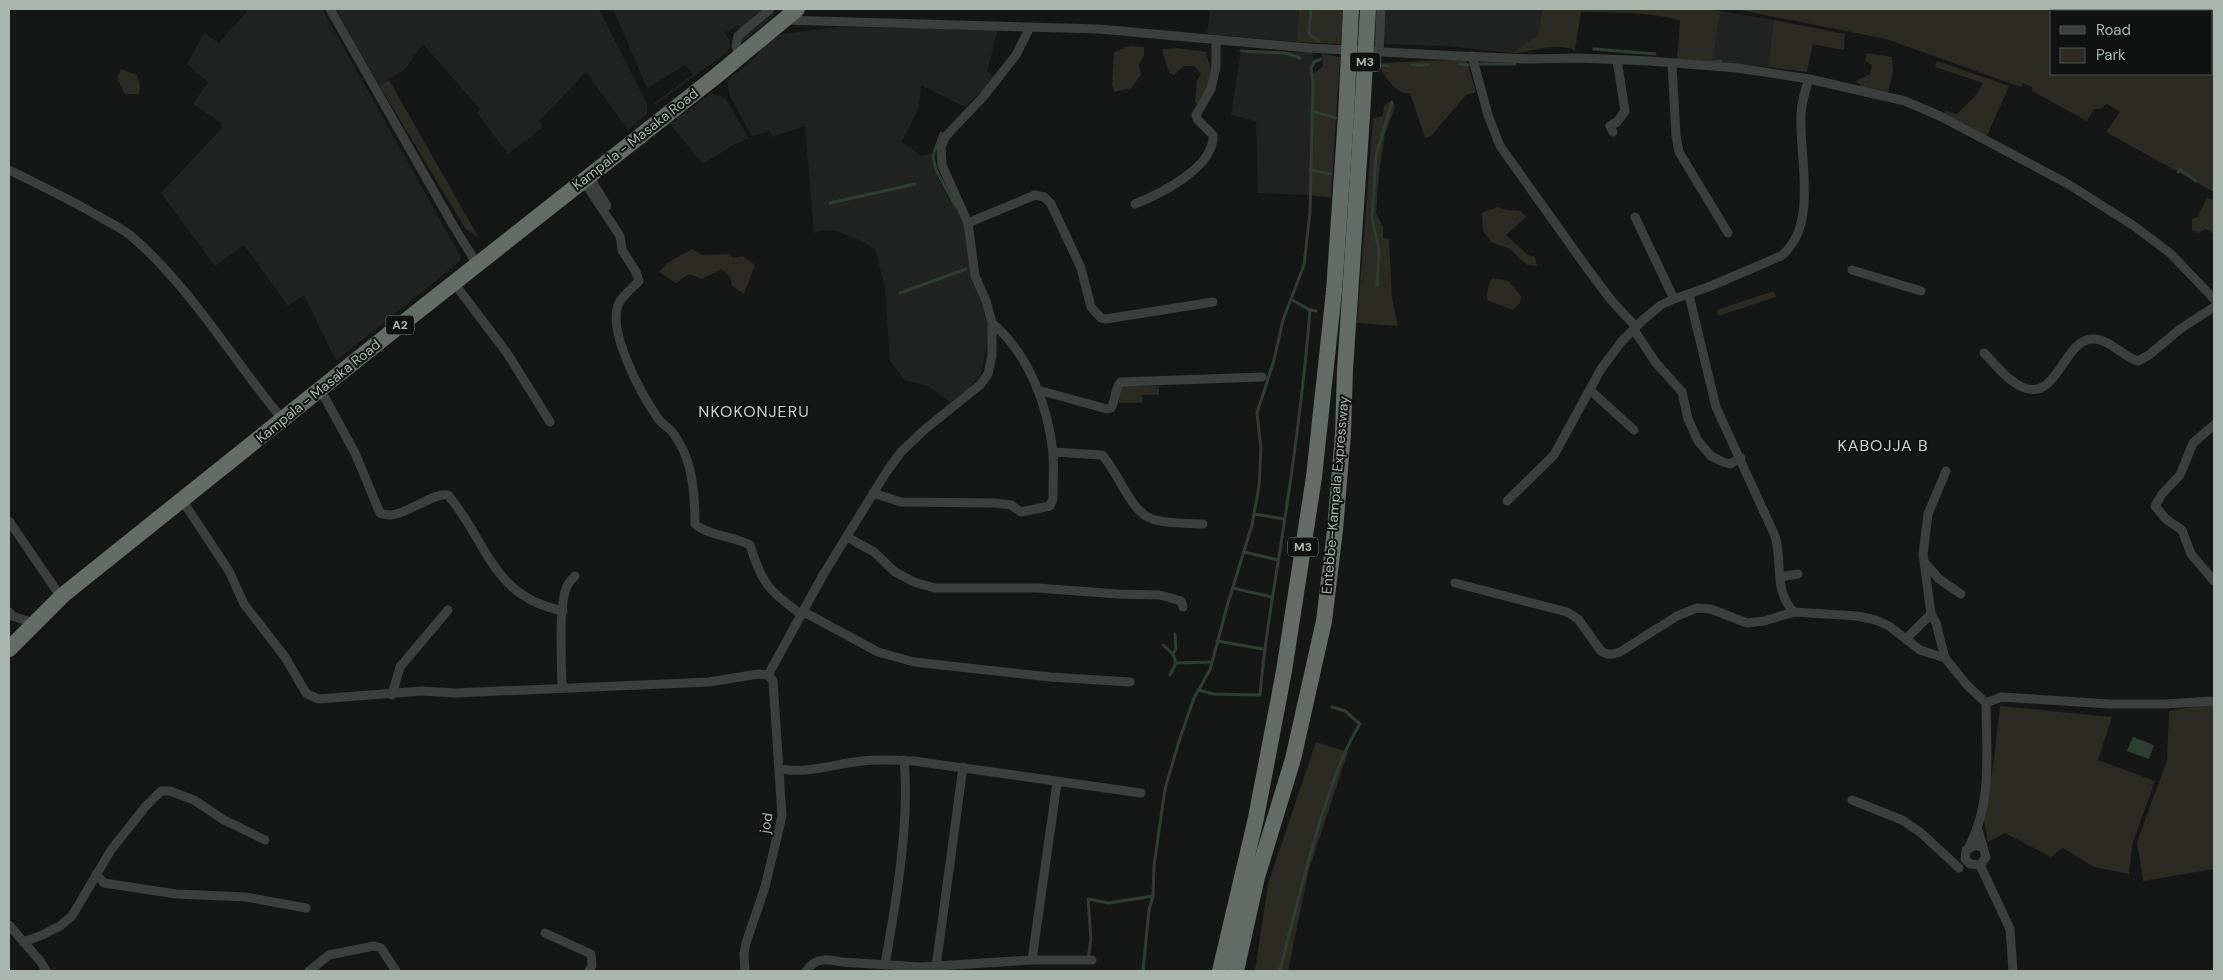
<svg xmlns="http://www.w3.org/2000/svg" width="2223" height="980" font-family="'DM Sans',sans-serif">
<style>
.built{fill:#212323}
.green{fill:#2b2a23;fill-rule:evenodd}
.water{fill:#2f3e32}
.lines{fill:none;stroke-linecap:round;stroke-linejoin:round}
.stream{stroke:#2f3e32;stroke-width:3}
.street{stroke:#3b403e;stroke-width:9}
.highway{stroke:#636c67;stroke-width:16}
.highway-bridge{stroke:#636c67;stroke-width:16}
.labels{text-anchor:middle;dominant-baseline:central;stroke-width:4;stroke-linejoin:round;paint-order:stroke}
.shield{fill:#101211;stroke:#7a857f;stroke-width:1}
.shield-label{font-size:12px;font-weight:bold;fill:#a8b6ae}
.street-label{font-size:14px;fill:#a8b6ae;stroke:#101211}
.quarter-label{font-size:16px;letter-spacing:1px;fill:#c9d2cd;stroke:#101211}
</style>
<rect width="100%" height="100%" fill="#151716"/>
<!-- built -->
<g class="built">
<path d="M 249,9 L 322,9 L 461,257 L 459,262 L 336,361 L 304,295 L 288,306 L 244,245 L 215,266 L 161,193 L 222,128 L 221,123 L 193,104 L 208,82 L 187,64 L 204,33 L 219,43 Z"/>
<path d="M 336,9 L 599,9 L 647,104 L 647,114 L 628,130 L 586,72 L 539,121 L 543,127 L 508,154 L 477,113 L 480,109 L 423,44 L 404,70 L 379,85 Z"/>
<path d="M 613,9 L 772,9 L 774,16 L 741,43 L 739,25 L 724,33 L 729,39 L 730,46 L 726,53 L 655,105 L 654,103 L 693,74 L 685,65 L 647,88 Z"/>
<path d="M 1210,9 L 1299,9 L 1297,42 L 1207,34 Z"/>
<path d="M 1384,9 L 1542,9 L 1538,35 L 1512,53 L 1446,46 L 1386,44 L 1382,40 Z"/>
<path d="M 1720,11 L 1774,20 L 1768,67 L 1713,62 Z"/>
<path d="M 839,27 L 998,30 L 987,71 L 995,78 L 965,107 L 921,85 L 919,107 L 902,142 L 921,156 L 933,153 L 936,175 L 948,198 L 964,220 L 970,272 L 983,308 L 989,333 L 981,375 L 967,391 L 950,402 L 928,386 L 905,380 L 890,361 L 885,287 L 875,249 L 862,241 L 835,231 L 823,230 L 814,233 L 805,126 L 772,137 L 770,131 L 752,136 L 730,96 L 727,81 L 757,55 L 766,41 L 782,34 Z"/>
<path d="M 1241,51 L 1313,52 L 1310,195 L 1258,193 L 1256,121 L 1231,115 Z"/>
<path d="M 711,93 L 725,98 L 749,138 L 733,145 L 703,164 L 670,124 Z"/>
</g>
<!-- green -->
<g class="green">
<path d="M 1299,9 L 1343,9 L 1341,44 L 1297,42 Z"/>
<path d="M 1542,9 L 1706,9 L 1720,11 L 1713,62 L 1677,60 L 1680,20 C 1648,12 1613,12 1581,12 L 1575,50 C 1553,42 1535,52 1512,53 L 1538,35 Z"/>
<path d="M 1735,9 L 2214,9 L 2214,192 L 2106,132 L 2120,112 L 2107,104 L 2100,109 L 2094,109 L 2087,121 L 2032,91 L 2032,87 L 2023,83 L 2021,87 L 1886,39 ZM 2052,11 L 2212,11 L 2212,74 L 2052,74 Z"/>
<path d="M 1774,20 L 1845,34 L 1844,50 L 1813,44 L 1807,72 L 1768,67 Z"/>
<path d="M 1130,46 L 1144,47 L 1144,56 L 1139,64 L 1141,75 L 1131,88 L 1115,92 L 1112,86 L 1114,52 Z"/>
<path d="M 1176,48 L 1206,52 L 1210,67 L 1209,88 L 1197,104 L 1195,102 L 1197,80 L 1201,74 L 1194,66 L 1184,66 L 1174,75 L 1169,73 L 1162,49 Z"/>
<path d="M 1867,53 L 1892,57 L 1893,71 L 1888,93 L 1863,88 L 1856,81 L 1870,74 L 1872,65 L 1865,61 Z"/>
<path d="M 1322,54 L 1340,57 L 1331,198 L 1310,195 L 1313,74 L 1323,66 Z"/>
<path d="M 1466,59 L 1476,92 L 1466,95 L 1431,136 L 1425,138 L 1410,93 C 1397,95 1387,79 1381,69 L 1383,63 Z"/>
<path d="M 1937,61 L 2009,86 L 1987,136 L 1965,125 L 1966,123 L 1958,123 L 1944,113 L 1946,111 L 1957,114 C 1968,102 1977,97 1983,83 L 1935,67 Z"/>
<path d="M 121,69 L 137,75 L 140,85 L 139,94 L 125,94 L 117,78 Z"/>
<path d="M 389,80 L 479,238 L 465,228 L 379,85 Z"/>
<path d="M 1389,102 L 1394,103 L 1395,107 L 1385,134 L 1379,173 L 1376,213 L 1383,227 L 1383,238 L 1389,239 L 1392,299 L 1398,326 L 1357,323 L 1373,119 L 1383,116 L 1384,106 Z"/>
<path d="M 2207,198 L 2214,200 L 2214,234 L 2206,229 L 2198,233 L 2192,230 L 2192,219 L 2197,217 Z"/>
<path d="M 1497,207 L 1507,210 L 1521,211 L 1526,217 L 1506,235 L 1528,255 L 1535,257 L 1537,266 L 1527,265 L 1510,249 L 1491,242 L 1483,231 L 1482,213 Z"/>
<path d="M 692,249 L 702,255 L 728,254 L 734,258 L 742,256 L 755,265 L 744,294 L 732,286 L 730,277 L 721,269 L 702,279 L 689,274 L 676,283 L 659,272 L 667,263 Z"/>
<path d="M 1492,278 L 1508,281 L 1521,296 L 1520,303 L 1512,310 L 1487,300 L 1488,288 Z"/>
<path d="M 1773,291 L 1776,297 L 1718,316 L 1717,310 Z"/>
<path d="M 1119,386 L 1159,386 L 1159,395 L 1142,395 L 1142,403 L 1119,403 Z"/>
<path d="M 2214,703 L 2214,869 L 2143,881 L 2137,842 L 2167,760 L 2169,711 Z"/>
<path d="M 2000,706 L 2112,717 L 2098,760 L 2155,781 L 2132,845 L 2129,874 L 2094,867 L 2063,848 L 2051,857 L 2005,833 L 1988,842 L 1984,821 L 1994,759 Z"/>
<path d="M 1316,742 L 1348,752 L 1309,869 L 1288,971 L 1255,971 L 1268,884 Z"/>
</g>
<!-- water -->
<path class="water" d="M 2133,737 L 2154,745 L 2149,759 L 2127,751 Z"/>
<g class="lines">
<!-- stream -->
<g class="stream">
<path d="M 1311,9 L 1309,34 L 1319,41"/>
<path d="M 1594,49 L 1655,54"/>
<path d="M 1241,51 L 1286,53 L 1300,58"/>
<path d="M 1712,62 L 1721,61"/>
<path d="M 1459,64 L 1468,65"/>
<path d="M 1477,64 L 1515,64"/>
<path d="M 1381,65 L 1388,66"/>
<path d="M 1412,65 L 1428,65"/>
<path d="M 1312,111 L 1336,118"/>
<path d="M 941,133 L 933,156 L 936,170 L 956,207"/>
<path d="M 1310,170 L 1331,174"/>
<path d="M 2178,172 L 2180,169 L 2196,181"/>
<path d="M 830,203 L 915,184"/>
<path d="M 1377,286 L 1379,250 L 1372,218 L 1376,156 L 1392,102"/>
<path d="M 900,293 L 966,269"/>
<path d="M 1292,300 L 1310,310 L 1316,311"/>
<path d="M 1254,514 L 1284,519"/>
<path d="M 1244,552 L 1278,560"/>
<path d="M 1233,588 L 1272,597"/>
<path d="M 1175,634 L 1176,649 L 1173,654 L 1176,663 L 1210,662"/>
<path d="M 1217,641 L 1263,649"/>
<path d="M 1163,645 L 1173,654"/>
<path d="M 1170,675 L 1176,663"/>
<path d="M 1198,690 L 1214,694 L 1260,695 C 1264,644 1273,595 1281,544 C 1293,467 1304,388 1310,310"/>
<path d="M 1088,959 L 1091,939 L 1088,899 L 1109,903 L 1153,896"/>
<path d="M 1143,971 L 1149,910 L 1153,896 L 1154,866 L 1165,789 L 1179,741 L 1194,698 L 1210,670 L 1228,603 L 1252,525 L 1259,486 L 1261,449 L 1257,413 L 1274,360 L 1283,320 L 1304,265 L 1310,212 L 1313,83 L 1311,68 L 1314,62 L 1321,59"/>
<path d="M 1280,971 C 1293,918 1306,865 1323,812 C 1333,782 1343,751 1360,724 L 1345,711 L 1332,707"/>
</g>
<!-- street -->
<g class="street">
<path d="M 330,9 L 453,225 L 477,264"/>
<path d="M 783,20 L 1099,29 L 1309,48 L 1458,56 L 1529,59 L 1578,58 L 1650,61 L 1737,68 L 1809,79 L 1905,101 L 1942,117 L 2068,184 L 2134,226 L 2170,253 L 2214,299"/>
<path d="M 1379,52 L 1381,9"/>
<path d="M 1472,56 L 1488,115 L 1500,146 L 1587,268 L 1611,300 L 1636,327"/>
<path d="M 740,57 L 736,46 L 738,36 L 770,9"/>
<path d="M 1672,64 L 1676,136 L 1679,152 L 1728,233"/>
<path d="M 1613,132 L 1610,126 L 1617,122 L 1625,111 L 1617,60"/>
<path d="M 9,170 C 40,185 71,200 100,217 C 110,223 121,228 130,235 C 191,287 232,359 283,420"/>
<path d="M 589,176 L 607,206"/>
<path d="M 583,180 L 620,236 L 622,250 L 636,272 L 639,281 C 633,287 625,294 620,301 C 604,327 642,395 657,417 C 661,424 669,427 673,433 C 678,440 683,449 686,457 C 694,478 695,502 695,524 C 704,534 735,537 750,545 C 762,584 769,591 802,615"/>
<path d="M 1135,204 C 1160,194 1215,167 1213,135 L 1197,119 L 1196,115 L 1211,89 L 1216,67 L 1216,41"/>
<path d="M 1635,217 L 1674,299"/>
<path d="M 968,223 L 1035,195 L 1044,197 L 1051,204 L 1081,268 L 1091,307 L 1101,318 L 1106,319 L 1213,302"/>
<path d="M 1852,270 L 1921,291"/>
<path d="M 454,283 L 507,353 L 550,422"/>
<path d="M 1689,295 L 1716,407 L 1775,536 C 1783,562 1773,591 1794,612"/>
<path d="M 1634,330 L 1656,363 L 1682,392 L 1688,419 L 1698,441 L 1711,456 L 1723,462 L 1730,464 L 1741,458"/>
<path d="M 1984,353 C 1995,364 2007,380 2022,387 C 2058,403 2063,339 2093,339 C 2110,339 2123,357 2138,361 L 2149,355 L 2180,329 L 2214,307"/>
<path d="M 320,389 L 355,453 L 380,513 C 399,523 432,491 448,495 C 489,544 491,596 563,611"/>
<path d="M 1038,390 L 1107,409 L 1111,408 C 1116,400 1114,389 1121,382 L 1262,377"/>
<path d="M 1590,390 L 1634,430"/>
<path d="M 2214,425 L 2193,443 L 2180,475 L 2162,494 L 2155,506 L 2166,519 L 2182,530 L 2191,554 L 2214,581"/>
<path d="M 1053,452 L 1102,455 C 1118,471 1130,512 1152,519 C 1167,524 1187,523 1203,524"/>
<path d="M 873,493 L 901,502 L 995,503 L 1011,505 L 1021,512 L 1050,506 L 1053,499 C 1053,484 1054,468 1053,453 C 1048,406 1029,354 992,323"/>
<path d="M 182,500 L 229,571 L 244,604 L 285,657 L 306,693 L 318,699 L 422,691 L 455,693 L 709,682 L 758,674 L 768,675"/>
<path d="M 1507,501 L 1554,455 L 1601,369 L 1622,341 L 1644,319 L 1661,305 L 1674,299 L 1711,286 L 1781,256 C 1819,226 1799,157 1801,116 C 1801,103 1805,91 1809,79"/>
<path d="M 9,521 L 61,597"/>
<path d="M 847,537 L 874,552 L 895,572 L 914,582 L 935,588 L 1037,588 L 1118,594 L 1160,595 L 1181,601 L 1183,607"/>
<path d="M 1925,563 L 1939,579 L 1961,594"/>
<path d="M 1780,577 L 1798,574"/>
<path d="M 1455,583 L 1567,612 L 1578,619 L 1601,651 C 1608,655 1612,655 1620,652 L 1677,616 L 1697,608 L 1711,609 L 1747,623 L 1764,621 L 1794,612 L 1857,616 L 1876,620 L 1889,626 L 1920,650 L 1945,658 L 1967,685 L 1986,703 L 2001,697 L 2110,704 L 2165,704 L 2214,701"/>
<path d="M 9,612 L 12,616 L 34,623"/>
<path d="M 804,612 L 878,652 L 914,662 L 1050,677 L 1130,682"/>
<path d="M 1906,639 L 1931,614"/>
<path d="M 1945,658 L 1936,623 L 1931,614 L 1923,554 L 1928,514 L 1946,471"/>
<path d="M 768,675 L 823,575 L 887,471 L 901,452 L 924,430 L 980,385 L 988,374 L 992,355 L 992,323 L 986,301 L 975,276 L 968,223 L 942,165 L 941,147 L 946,136 L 983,97 L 1016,55 L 1030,27"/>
<path d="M 562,688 C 562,664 558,610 566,589 C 567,584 571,580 575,576"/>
<path d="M 392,695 L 400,667 L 448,610"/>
<path d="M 780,769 C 809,774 834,764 862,761 C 879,759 896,760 914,761 L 1141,793"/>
<path d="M 1852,800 L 1902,820 L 1920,832 L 1959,868"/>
<path d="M 1978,830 L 1986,857 L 1980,865 L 1970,864 L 1965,859 L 1966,850 L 1975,845 L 1982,847"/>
<path d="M 1969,847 C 1993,800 1986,754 1986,703"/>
<path d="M 1980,865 L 2010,929 L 2013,971"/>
<path d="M 96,874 L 104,883 L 176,894 L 246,897 L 306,908"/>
<path d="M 9,925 L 41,962 L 46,971"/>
<path d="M 545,933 L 591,954 L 592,966 L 589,971"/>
<path d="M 23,942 L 42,935 L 60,926 L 72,916 L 111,850 L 145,807 L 161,791 L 170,791 L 194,800 L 224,820 L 265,840"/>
<path d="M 1032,960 L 1057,783"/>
<path d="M 885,964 C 896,902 910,822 904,760"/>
<path d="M 936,967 L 963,767"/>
<path d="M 309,971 L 329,955 L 374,946 L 381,948 L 396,971"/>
<path d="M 745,971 L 744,954 L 746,943 L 765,887 L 782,816 L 773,681 L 768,675"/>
<path d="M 806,971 C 815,958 827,958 841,962 L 921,967 L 1032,960 L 1092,960"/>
</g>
<!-- highway -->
<g class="highway">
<path d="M 9,649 L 63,595 L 389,334 L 715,77 L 797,9"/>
<path d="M 1220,971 L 1256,818 L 1284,671 L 1314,477 L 1334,291 L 1346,116"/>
<path d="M 1236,971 L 1257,877 L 1293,759 L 1324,621 L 1335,530 L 1343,433 L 1345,370 L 1362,116"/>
</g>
<!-- highway-bridge -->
<g class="highway-bridge">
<path d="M 1346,116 L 1351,9"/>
<path d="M 1362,116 L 1368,9"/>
</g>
</g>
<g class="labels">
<!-- shield labels -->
<g class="shield">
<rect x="1350" y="52.5" width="30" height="19" rx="4"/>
<rect x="386" y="315.5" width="28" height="19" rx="4"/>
<rect x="1288" y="537.5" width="30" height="19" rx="4"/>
</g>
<g class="shield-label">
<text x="1365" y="62">M3</text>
<text x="400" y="325">A2</text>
<text x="1303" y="547">M3</text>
</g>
<!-- street labels -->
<g class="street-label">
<text transform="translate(635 139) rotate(-38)">Kampala - Masaka Road</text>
<text transform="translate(318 391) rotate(-39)">Kampala - Masaka Road</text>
<text transform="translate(1335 495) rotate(-85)">Entebbe–Kampala Expressway</text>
<text transform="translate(766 823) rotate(-81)">jod</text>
</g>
<!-- quarter labels -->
<g class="quarter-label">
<text x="754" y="411">NKOKONJERU</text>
<text x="1883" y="445">KABOJJA B</text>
</g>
</g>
<!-- border -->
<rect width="2223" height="980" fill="none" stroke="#a8b6ae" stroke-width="20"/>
<!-- legend -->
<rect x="2050" y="10" width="162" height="65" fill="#101211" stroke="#4d5450"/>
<rect x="2060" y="26" width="25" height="8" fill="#3b403e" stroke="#4d5450"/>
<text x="2096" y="35" font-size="15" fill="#a8b6ae">Road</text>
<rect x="2060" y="48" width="25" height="15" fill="#2b2a23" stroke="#4d5450"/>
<text x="2096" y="60" font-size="15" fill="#a8b6ae">Park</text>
</svg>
